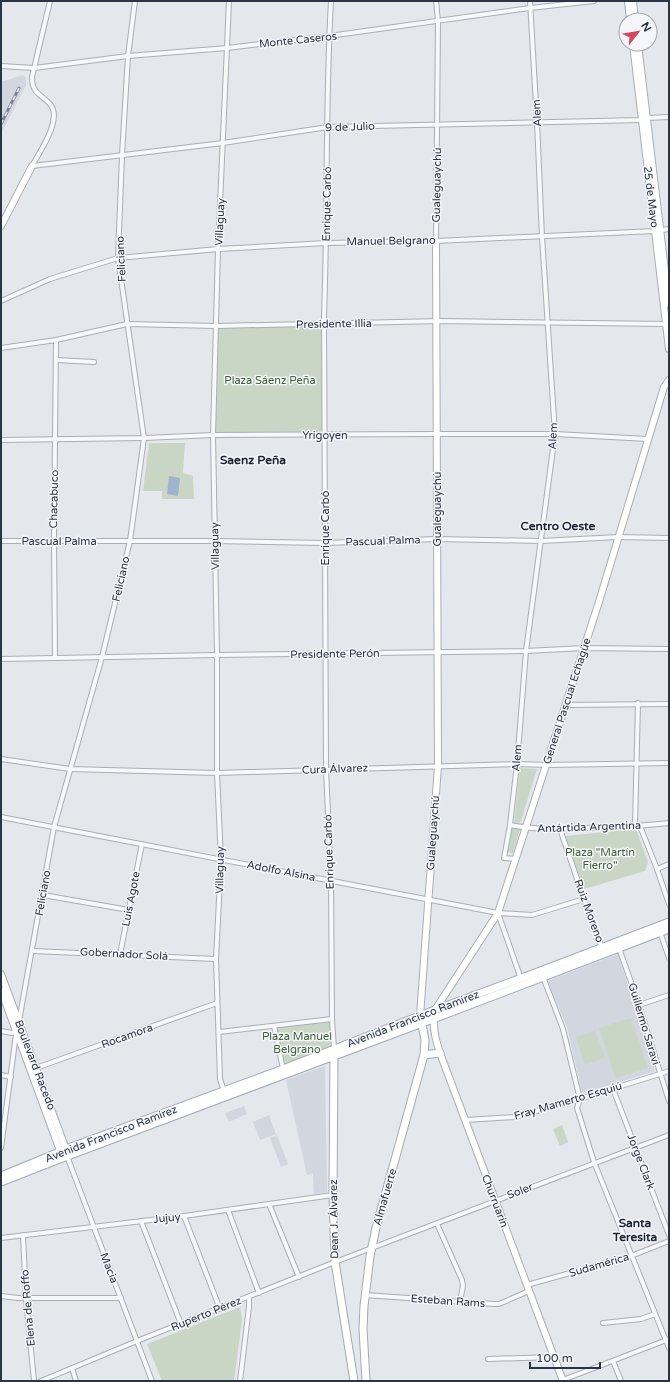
<svg xmlns="http://www.w3.org/2000/svg" width="670" height="1382" font-family="'Varela Round',sans-serif">
<style>
.built{fill:#d2d6de}
.green{fill:#c9d6c5}
.water{fill:#9fb4cc}
.lines{fill:none;stroke-linecap:round;stroke-linejoin:round}
.street-casing{stroke:#a9aeb7;stroke-width:6}
.secondary-casing{stroke:#a9aeb7;stroke-width:8}
.primary-casing{stroke:#a3abb8;stroke-width:9}
.street{stroke:#f7f8fa;stroke-width:4}
.secondary{stroke:#fff;stroke-width:6}
.primary{stroke:#fff;stroke-width:7}
.rail-casing{stroke:#7d8696;stroke-width:3}
.rail{stroke:#f4f6f9;stroke-width:1.5;stroke-dasharray:4.5;stroke-linecap:butt}
.labels{text-anchor:middle;dominant-baseline:central;stroke-width:3;stroke-linejoin:round;paint-order:stroke}
.street-label{font-size:11px;fill:#2b3445;stroke:#f4f6f9}
.park-label{font-size:11px;fill:#3f6138;stroke:#f4f6f9}
.neighbourhood-label{font-size:12px;font-weight:bold;fill:#1d2536;stroke:#f4f6f9}
</style>
<rect width="100%" height="100%" fill="#e4e7ec"/>
<!-- built -->
<g class="built">
<path d="M 23,75 L 26,78 L 26,85 L 1,134 L 1,82 Z"/>
<path d="M 618,954 L 655,1071 L 585,1093 L 582,1092 L 567,1027 L 547,981 Z"/>
<path d="M 325,1066 L 327,1192 L 314,1194 L 313,1173 L 307,1175 L 286,1080 Z"/>
<path d="M 244,1106 L 247,1114 L 229,1122 L 225,1113 Z"/>
<path d="M 269,1115 L 276,1134 L 260,1140 L 253,1122 Z"/>
<path d="M 277,1135 L 288,1164 L 281,1167 L 270,1138 Z"/>
</g>
<!-- green -->
<g class="green">
<path d="M 326,326 L 323,433 L 215,433 L 217,327 Z"/>
<path d="M 149,443 L 185,443 L 183,473 L 193,476 L 194,499 L 162,499 L 162,491 L 143,491 Z"/>
<path d="M 520,768 L 537,769 L 520,824 L 514,823 Z"/>
<path d="M 509,829 L 520,829 L 513,853 L 506,852 Z"/>
<path d="M 636,829 L 648,862 L 645,871 L 584,889 L 565,836 Z"/>
<path d="M 631,1018 L 648,1068 L 616,1078 L 599,1028 Z"/>
<path d="M 332,1019 L 334,1049 L 283,1069 L 274,1026 Z"/>
<path d="M 595,1031 L 605,1058 L 585,1065 L 576,1037 Z"/>
<path d="M 562,1125 L 568,1142 L 560,1146 L 553,1129 Z"/>
<path d="M 240,1307 L 242,1319 L 234,1381 L 162,1381 L 147,1344 Z"/>
</g>
<!-- water -->
<path class="water" d="M 169,476 L 180,478 L 178,496 L 167,494 Z"/>
<g class="lines">
<defs>
<g id="street">
<path d="M 331,1 C 325,106 328,211 324,316 L 326,769 L 331,881 L 332,1019 L 334,1049"/>
<path d="M 1,66 L 34,68 L 128,56 L 227,48 L 329,36 L 530,8 L 594,1"/>
<path d="M 32,166 L 223,143 L 328,127 L 641,120 L 646,118 L 669,117"/>
<path d="M 32,166 C 40,151 63,119 50,104 C 40,93 32,94 32,77 L 50,1"/>
<path d="M 436,241 L 438,21 L 436,1"/>
<path d="M 1,301 L 50,279 L 118,258 L 218,249 L 326,243 L 436,241 L 655,231 L 669,229"/>
<path d="M 1,348 L 56,340 L 127,324 L 216,326 L 441,321 L 668,324"/>
<path d="M 56,360 L 94,362"/>
<path d="M 1,440 L 144,438 L 213,435 L 437,434 L 555,434 L 648,439"/>
<path d="M 1,541 L 214,541 L 325,543 L 437,539 L 541,541 L 618,537 L 669,538"/>
<path d="M 55,658 L 54,540 L 56,340"/>
<path d="M 1,659 L 217,655 L 526,651 L 584,648 L 669,649"/>
<path d="M 565,705 L 669,704"/>
<path d="M 1,759 L 70,769 L 217,773 L 517,764 L 547,765 L 669,763"/>
<path d="M 1,817 L 498,913 L 532,915 L 584,899"/>
<path d="M 510,825 C 535,830 561,829 586,828 C 614,827 641,826 669,823"/>
<path d="M 635,826 L 638,703"/>
<path d="M 640,826 L 657,869 L 669,904"/>
<path d="M 560,829 L 584,899 L 602,948"/>
<path d="M 516,859 L 504,858 L 510,825 L 517,764 L 526,651 L 555,434 L 542,237 L 537,122 L 530,1"/>
<path d="M 657,869 L 669,864"/>
<path d="M 43,895 L 129,910"/>
<path d="M 498,913 L 521,979"/>
<path d="M 660,932 L 669,958"/>
<path d="M 619,948 L 639,1005 L 669,1101"/>
<path d="M 33,951 L 216,959"/>
<path d="M 120,954 L 142,844"/>
<path d="M 543,977 L 563,1029 L 580,1099 L 577,1108 L 594,1162 L 669,1348"/>
<path d="M 639,1005 L 669,995"/>
<path d="M 19,1021 L 54,827 L 102,657 L 130,541 L 144,438 L 118,258 L 122,155 L 128,56 L 135,1"/>
<path d="M 274,1026 L 283,1069"/>
<path d="M 1,1031 L 12,1033 L 17,1032"/>
<path d="M 219,1032 L 332,1019"/>
<path d="M 36,1068 L 217,1003"/>
<path d="M 1,1075 L 11,1077"/>
<path d="M 613,1089 L 669,1235"/>
<path d="M 224,1091 L 220,1079 L 216,959 L 221,860 L 217,773 L 217,655 L 213,435 L 218,249 L 229,1"/>
<path d="M 465,1120 L 515,1117 L 580,1099 L 669,1071"/>
<path d="M 1,1148 L 16,1034"/>
<path d="M 67,1156 L 152,1381"/>
<path d="M 269,1204 L 299,1277"/>
<path d="M 228,1210 L 259,1293"/>
<path d="M 184,1216 L 220,1309"/>
<path d="M 141,1221 L 181,1324"/>
<path d="M 437,1224 L 462,1280 L 463,1286 L 460,1301"/>
<path d="M 23,1235 L 26,1298 L 34,1381"/>
<path d="M 1,1238 L 184,1216 L 333,1195"/>
<path d="M 527,1285 L 631,1256 L 669,1241"/>
<path d="M 365,1295 L 494,1304 L 499,1304 L 529,1291"/>
<path d="M 1,1296 L 18,1298 L 121,1298"/>
<path d="M 603,1323 L 641,1319 L 655,1314"/>
<path d="M 488,1359 L 554,1357"/>
<path d="M 613,1361 L 621,1381"/>
<path d="M 72,1368 L 76,1381"/>
<path d="M 563,1380 L 669,1339"/>
<path d="M 41,1381 L 137,1341 L 335,1262 L 669,1135"/>
<path d="M 240,1381 L 249,1307 L 249,1297"/>
</g>
<g id="secondary">
<path d="M 628,1 L 630,20"/>
<path d="M 633,1 L 635,20"/>
<path d="M 633,44 L 669,349"/>
<path d="M 638,44 L 669,304"/>
<path d="M 1,226 L 32,166"/>
<path d="M 1,974 L 67,1152"/>
<path d="M 1,990 L 62,1156"/>
<path d="M 420,1016 L 438,766 L 436,241"/>
<path d="M 563,1381 L 440,1053 C 435,1038 432,1025 435,1010 L 498,913 L 598,605 L 664,387 L 669,380"/>
</g>
<g id="primary">
<path d="M 334,1053 L 333,1195 L 335,1262 L 354,1381"/>
<path d="M 424,1055 L 440,1053"/>
<path d="M 1,1176 L 74,1146 L 283,1069 L 435,1010 L 535,973 L 669,922"/>
<path d="M 1,1182 L 57,1160 L 433,1019 L 669,929"/>
<path d="M 366,1381 L 363,1329 L 364,1306 L 370,1256 L 376,1228 L 424,1055 L 425,1040 L 421,1020"/>
</g>
</defs>
<!-- street casing -->
<use href="#street" class="street-casing"/>
<!-- secondary casing -->
<use href="#secondary" class="secondary-casing"/>
<!-- primary casing -->
<use href="#primary" class="primary-casing"/>
<!-- street -->
<use href="#street" class="street"/>
<!-- secondary -->
<use href="#secondary" class="secondary"/>
<!-- primary -->
<use href="#primary" class="primary"/>
<defs>
<path id="rail" d="M 1,124 L 19,88"/>
</defs>
<!-- rail casing -->
<use href="#rail" class="rail-casing"/>
<!-- rail -->
<use href="#rail" class="rail"/>
</g>
<g class="labels">
<!-- street labels -->
<g class="street-label">
<text transform="translate(298 40) rotate(-6)">Monte Caseros</text>
<text transform="translate(537 113) rotate(-93)">Alem</text>
<text transform="translate(350 127) rotate(-2)">9 de Julio</text>
<text transform="translate(437 185) rotate(-89)">Gualeguaychú</text>
<text transform="translate(651 197) rotate(83)">25 de Mayo</text>
<text transform="translate(327 204) rotate(-89)">Enrique Carbó</text>
<text transform="translate(220 222) rotate(-87)">Villaguay</text>
<text transform="translate(391 241) rotate(-1)">Manuel Belgrano</text>
<text transform="translate(121 259) rotate(-93)">Feliciano</text>
<text transform="translate(334 324) rotate(-1)">Presidente Illia</text>
<text x="325" y="435">Yrigoyen</text>
<text transform="translate(553 436) rotate(-87)">Alem</text>
<text transform="translate(54 499) rotate(-89)">Chacabuco</text>
<text transform="translate(437 509) rotate(-90)">Gualeguaychú</text>
<text transform="translate(325 528) rotate(-90)">Enrique Carbó</text>
<text x="59" y="541">Pascual Palma</text>
<text transform="translate(383 541) rotate(-2)">Pascual Palma</text>
<text transform="translate(215 546) rotate(-91)">Villaguay</text>
<text transform="translate(121 579) rotate(-77)">Feliciano</text>
<text transform="translate(335 654) rotate(-1)">Presidente Perón</text>
<text transform="translate(567 701) rotate(-72)">General Pascual Echagüe</text>
<text transform="translate(517 758) rotate(-85)">Alem</text>
<text transform="translate(335 769) rotate(-2)">Cura Álvarez</text>
<text transform="translate(589 827) rotate(-2)">Antártida Argentina</text>
<text transform="translate(433 833) rotate(-86)">Gualeguaychú</text>
<text transform="translate(329 852) rotate(-92)">Enrique Carbó</text>
<text transform="translate(220 870) rotate(-89)">Villaguay</text>
<text transform="translate(281 871) rotate(11)">Adolfo Alsina</text>
<text transform="translate(43 893) rotate(-80)">Feliciano</text>
<text transform="translate(131 899) rotate(-79)">Luis Agote</text>
<text transform="translate(589 911) rotate(70)">Ruiz Moreno</text>
<text transform="translate(124 954) rotate(3)">Gobernador Solá</text>
<text transform="translate(413 1019) rotate(-21)">Avenida Francisco Ramírez</text>
<text transform="translate(644 1024) rotate(73)">Guillermo Saravi</text>
<text transform="translate(127 1036) rotate(-20)">Rocamora</text>
<text transform="translate(35 1065) rotate(69)">Boulevard Racedo</text>
<text transform="translate(568 1101) rotate(-16)">Fray Mamerto Esquiú</text>
<text transform="translate(111 1134) rotate(-21)">Avenida Francisco Ramírez</text>
<text transform="translate(641 1162) rotate(69)">Jorge Clark</text>
<text transform="translate(520 1191) rotate(-21)">Soler</text>
<text transform="translate(385 1197) rotate(-74)">Almafuerte</text>
<text transform="translate(495 1201) rotate(69)">Churruarín</text>
<text transform="translate(167 1218) rotate(-6)">Jujuy</text>
<text transform="translate(334 1219) rotate(-91)">Dean J. Álvarez</text>
<text transform="translate(599 1265) rotate(-16)">Sudamérica</text>
<text transform="translate(109 1268) rotate(69)">Macia</text>
<text transform="translate(448 1301) rotate(4)">Esteban Rams</text>
<text transform="translate(28 1308) rotate(-95)">Elena de Roffo</text>
<text transform="translate(206 1314) rotate(-22)">Ruperto Pérez</text>
</g>
<!-- park labels -->
<g class="park-label">
<text x="270" y="380">Plaza Sáenz Peña</text>
<text x="600" y="852">Plaza "Martín<tspan x="600" dy="13">Fierro"</tspan></text>
<text x="297" y="1036">Plaza Manuel<tspan x="297" dy="13">Belgrano</tspan></text>
</g>
<!-- neighbourhood labels -->
<g class="neighbourhood-label">
<text x="253" y="460">Saenz Peña</text>
<text x="558" y="526">Centro Oeste</text>
<text x="635" y="1223">Santa<tspan x="635" dy="14">Teresita</tspan></text>
</g>
</g>
<!-- border -->
<rect width="670" height="1382" fill="none" stroke="#2b3445" stroke-width="4"/>
<!-- north arrow -->
<g transform="translate(638 32) rotate(59)"><circle r="19" fill="#f4f6f9" stroke="#a4a8b1"/>
<path d="M0-3L7 15L0 10L-7 15Z" fill="#d1495b"/>
<text y="-6" font-size="11" font-weight="bold" text-anchor="middle" fill="#2b3445">N</text>
</g>
<!-- scale -->
<path d="M530 1362v6h70v-6" fill="none" stroke="#2b3445" stroke-width="2"/>
<text x="536" y="1362" font-size="12" fill="#2b3445" stroke="#f4f6f9" stroke-width="3" paint-order="stroke">100 m</text>
</svg>
